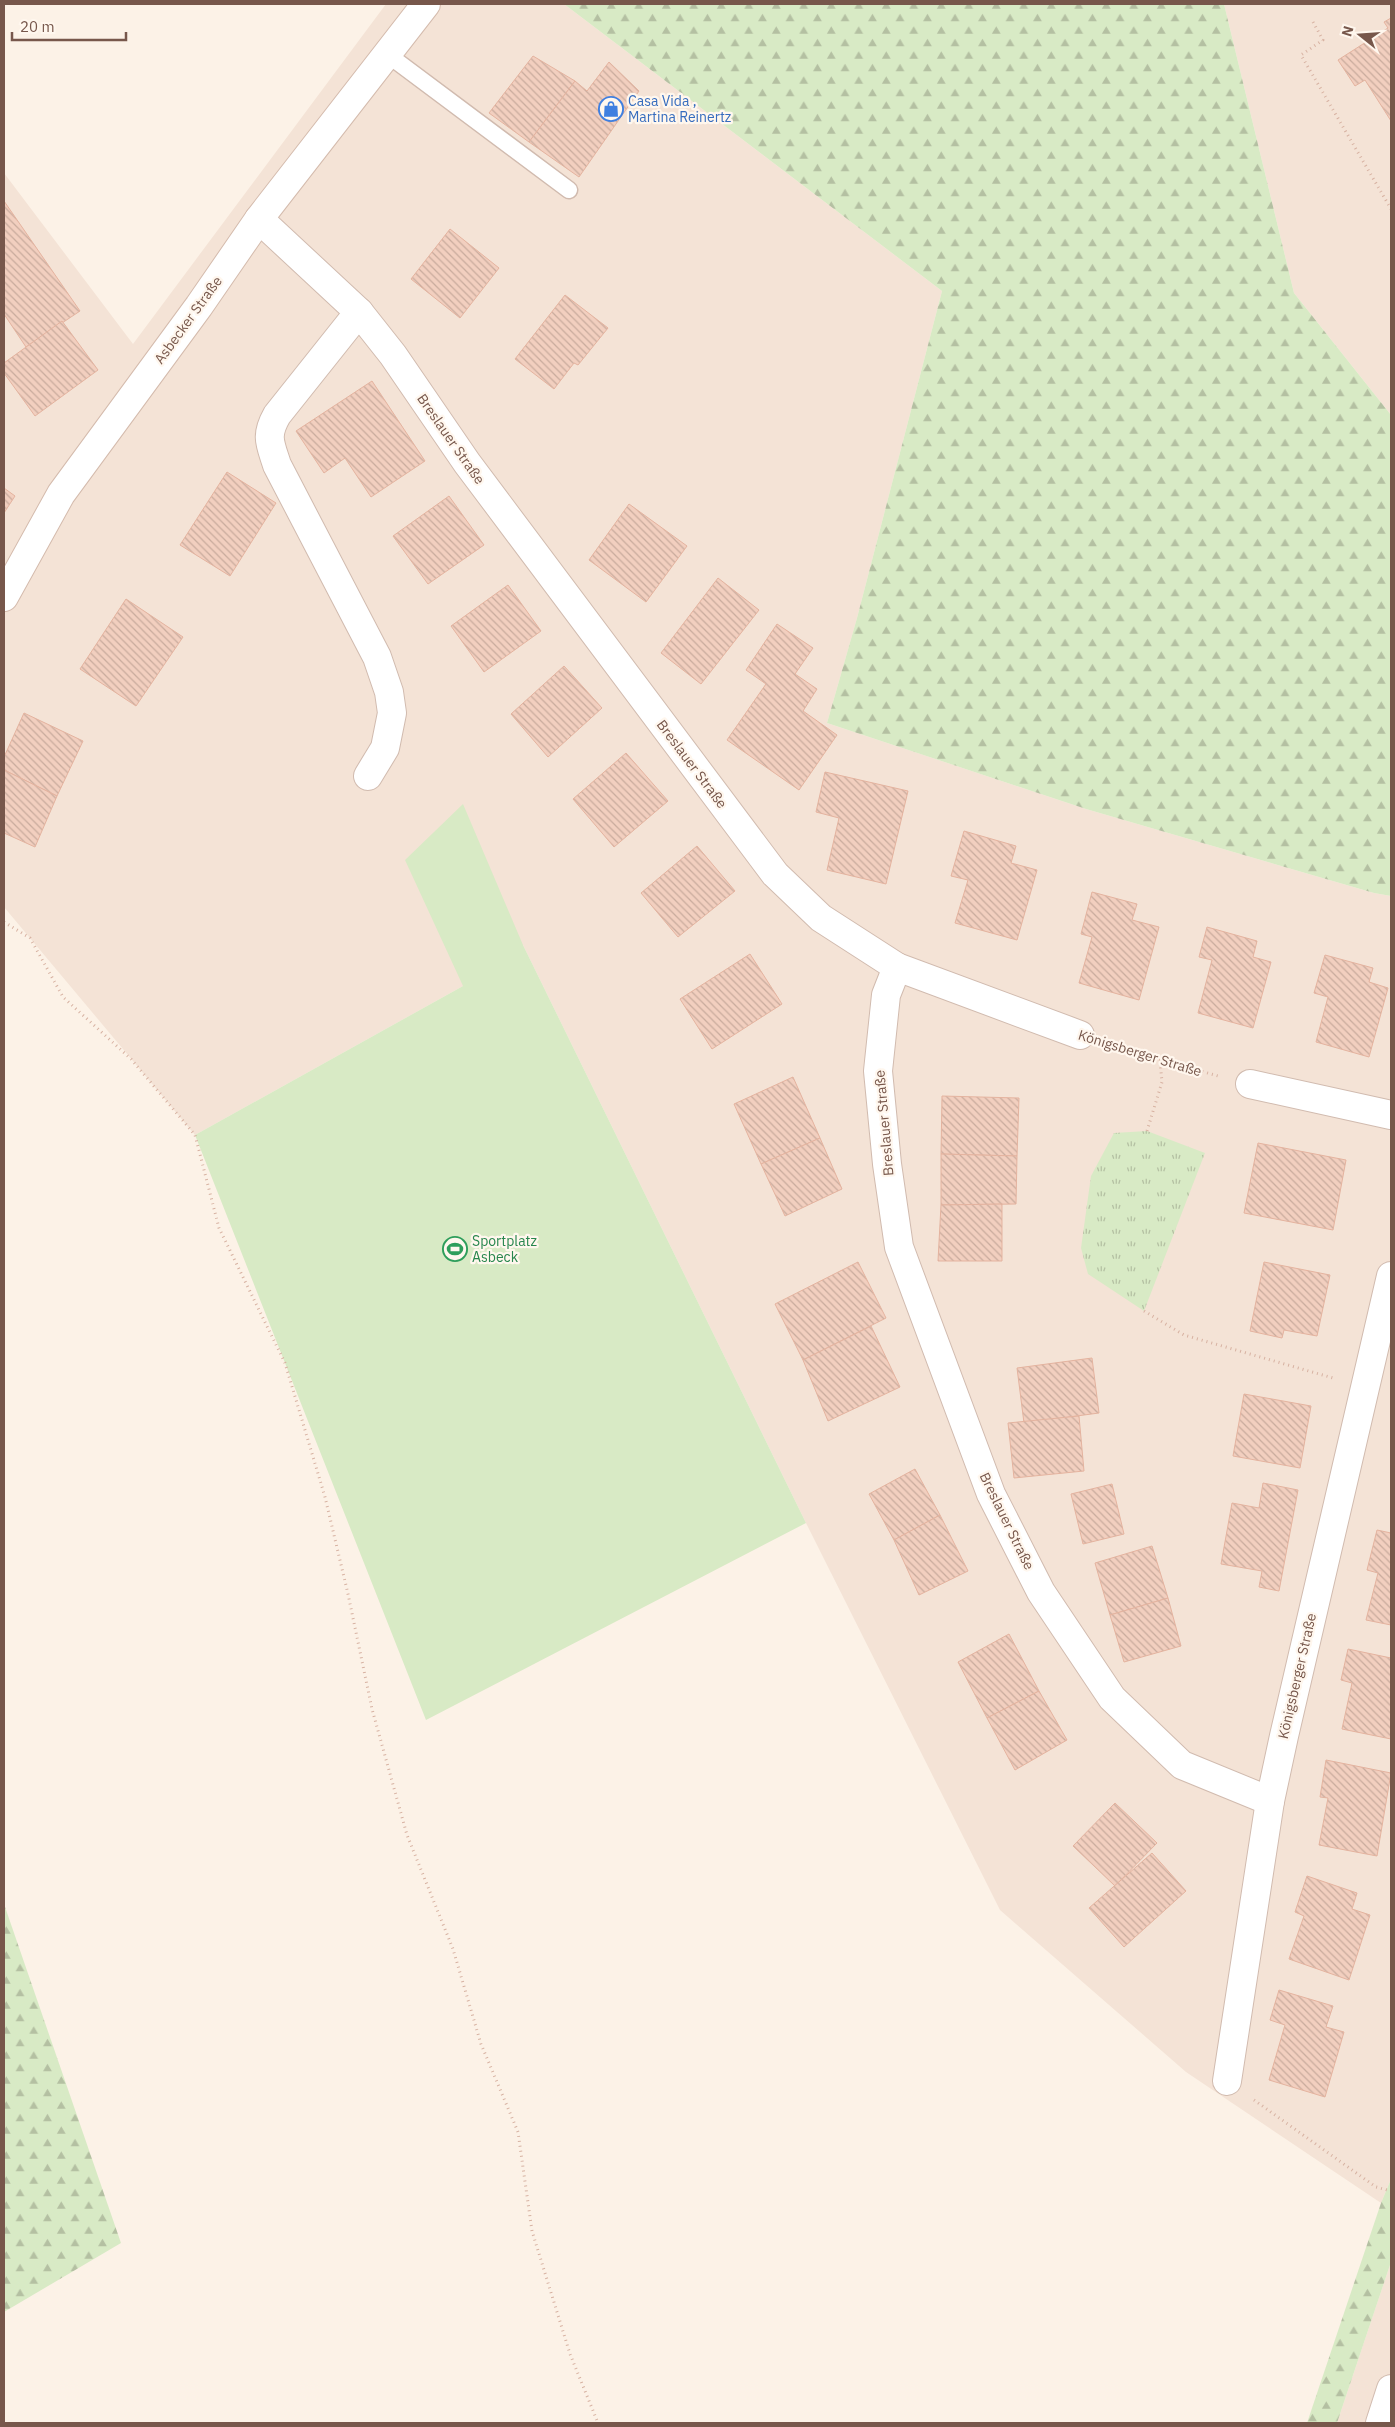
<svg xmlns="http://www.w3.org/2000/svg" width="1395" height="2427" font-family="'IBM Plex Sans',sans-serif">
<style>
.residential{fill:#f4e3d6}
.grass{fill:url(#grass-tufts)}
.forest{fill:url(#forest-firs)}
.pitch{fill:#d8eac5}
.building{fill:url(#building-back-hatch);stroke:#e4b39f}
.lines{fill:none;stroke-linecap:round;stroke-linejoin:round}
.lane-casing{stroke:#d1bbaf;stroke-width:19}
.street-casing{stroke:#d1bbaf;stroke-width:30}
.secondary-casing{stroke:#d4bbad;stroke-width:30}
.path{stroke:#d7b2a2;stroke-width:3;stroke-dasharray:1 4;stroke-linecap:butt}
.lane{stroke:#fff;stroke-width:16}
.street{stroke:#fff;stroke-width:28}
.secondary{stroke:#fff;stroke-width:28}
.labels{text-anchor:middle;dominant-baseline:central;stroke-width:4.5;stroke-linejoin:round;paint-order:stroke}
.shop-label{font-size:14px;fill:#366cbe;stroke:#fff7ee;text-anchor:start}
.street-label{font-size:14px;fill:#77574b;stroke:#fff7ee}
.leisure-label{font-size:14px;fill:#27864d;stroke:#fff7ee;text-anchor:start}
</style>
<defs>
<pattern id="grass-tufts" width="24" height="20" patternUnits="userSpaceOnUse" patternTransform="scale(1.25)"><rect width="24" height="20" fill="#d8eac5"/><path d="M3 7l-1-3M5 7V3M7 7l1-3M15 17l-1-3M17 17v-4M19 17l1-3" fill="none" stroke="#b4c0a2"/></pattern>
<pattern id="forest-firs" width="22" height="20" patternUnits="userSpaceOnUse" patternTransform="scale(1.25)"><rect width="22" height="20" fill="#d8eac5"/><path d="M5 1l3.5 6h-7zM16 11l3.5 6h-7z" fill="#b4c0a2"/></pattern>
<pattern id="building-back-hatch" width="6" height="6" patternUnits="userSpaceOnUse" patternTransform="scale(1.25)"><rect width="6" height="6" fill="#f2cfbf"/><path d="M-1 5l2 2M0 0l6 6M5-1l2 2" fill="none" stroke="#c9ab9d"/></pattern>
</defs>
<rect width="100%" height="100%" fill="#fcf2e7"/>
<!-- residential -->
<g class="residential">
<path d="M 386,4 L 564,4 L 942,291 L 857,618 L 827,723 L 1086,809 L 1374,893 L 1391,896 L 1391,2179 L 1381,2203 L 1186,2072 L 1000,1910 L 806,1523 L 523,945 L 463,986 L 195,1135 L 4,907 L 4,173 L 133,344 Z"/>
<path d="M 1224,4 L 1391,4 L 1391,415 L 1294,293 Z"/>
<path d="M 1391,2262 L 1391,2423 L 1337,2423 Z"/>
</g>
<!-- grass -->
<path class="grass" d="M 1147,1131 L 1205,1153 L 1144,1311 L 1088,1274 L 1081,1248 L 1091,1176 L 1114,1133 Z"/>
<!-- forest -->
<g class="forest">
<path d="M 564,4 L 1224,4 L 1294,293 L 1391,415 L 1391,896 L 1374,893 L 1086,809 L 827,723 L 857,618 L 942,291 Z"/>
<path d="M 4,1904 L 121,2243 L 4,2312 Z"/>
<path d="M 1391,2179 L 1391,2262 L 1337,2423 L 1307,2423 L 1381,2203 Z"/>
</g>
<!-- pitch -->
<path class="pitch" d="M 463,804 L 523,945 L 806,1523 L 426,1720 L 195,1135 L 463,986 L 405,860 Z"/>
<!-- building -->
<g class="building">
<path d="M 1391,18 L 1391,121 L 1365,80 L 1355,86 L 1338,60 L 1388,28 L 1384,22 Z"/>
<path d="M 533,56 L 575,81 L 529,142 L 489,113 Z"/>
<path d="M 609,62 L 639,91 L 579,177 L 529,142 L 575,81 L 587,91 Z"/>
<path d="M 4,201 L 80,311 L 26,347 L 4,314 Z"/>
<path d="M 450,229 L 499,268 L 460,318 L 411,279 Z"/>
<path d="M 565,295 L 608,328 L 578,365 L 574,363 L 554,389 L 515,359 Z"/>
<path d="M 62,321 L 98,370 L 35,416 L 4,373 L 4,363 Z"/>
<path d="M 372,381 L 425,461 L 371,497 L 345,458 L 324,473 L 296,431 Z"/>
<path d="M 227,472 L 276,503 L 230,576 L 180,545 Z"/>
<path d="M 4,488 L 15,496 L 4,513 Z"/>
<path d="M 449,496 L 484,545 L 428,584 L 393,536 Z"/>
<path d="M 629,504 L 687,546 L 646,602 L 589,560 Z"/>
<path d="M 718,578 L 759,610 L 701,684 L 661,653 Z"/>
<path d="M 508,585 L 541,631 L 484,672 L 451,626 Z"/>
<path d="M 126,599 L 183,637 L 136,706 L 80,669 Z"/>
<path d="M 777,624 L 813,648 L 795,674 L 817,689 L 803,711 L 837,735 L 799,790 L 727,740 L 766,684 L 746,670 Z"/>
<path d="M 564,666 L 602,708 L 548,757 L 511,714 Z"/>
<path d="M 24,713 L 83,741 L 57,796 L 4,770 L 4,757 Z"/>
<path d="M 626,753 L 668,801 L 614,847 L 573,799 Z"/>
<path d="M 4,770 L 57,796 L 35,847 L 4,833 Z"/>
<path d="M 825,772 L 908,791 L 886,884 L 827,870 L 839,818 L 816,812 Z"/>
<path d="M 964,831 L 1016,846 L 1011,863 L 1037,870 L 1017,940 L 955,923 L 968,880 L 951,876 Z"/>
<path d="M 697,846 L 735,891 L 678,937 L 641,893 Z"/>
<path d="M 1092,892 L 1137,904 L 1132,920 L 1159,927 L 1139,1000 L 1079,983 L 1092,937 L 1081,934 Z"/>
<path d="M 1207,927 L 1257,941 L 1253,957 L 1271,962 L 1253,1028 L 1198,1013 L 1212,960 L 1199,957 Z"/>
<path d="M 750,954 L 782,1004 L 712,1049 L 680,999 Z"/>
<path d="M 1325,955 L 1373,968 L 1369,982 L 1388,988 L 1369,1057 L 1316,1042 L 1328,997 L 1314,993 Z"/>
<path d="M 793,1077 L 820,1138 L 761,1164 L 734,1104 Z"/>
<path d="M 942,1096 L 1019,1098 L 1017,1156 L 941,1154 Z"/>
<path d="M 820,1138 L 842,1189 L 785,1216 L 761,1164 Z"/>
<path d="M 1258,1143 L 1346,1160 L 1333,1230 L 1244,1213 Z"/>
<path d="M 941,1154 L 1017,1156 L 1016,1204 L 941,1205 Z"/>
<path d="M 1002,1204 L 1002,1261 L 938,1261 L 941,1205 Z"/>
<path d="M 858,1262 L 886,1318 L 803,1360 L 775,1304 Z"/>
<path d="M 1264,1262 L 1330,1275 L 1317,1336 L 1284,1330 L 1282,1338 L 1250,1331 Z"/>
<path d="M 871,1326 L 900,1387 L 828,1421 L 803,1360 Z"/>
<path d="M 1092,1358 L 1099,1413 L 1024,1423 L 1017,1368 Z"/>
<path d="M 1244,1394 L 1311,1406 L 1300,1468 L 1233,1456 Z"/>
<path d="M 1079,1416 L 1084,1471 L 1014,1478 L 1008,1423 Z"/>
<path d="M 915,1469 L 940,1515 L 894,1540 L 869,1494 Z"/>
<path d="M 1263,1483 L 1298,1490 L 1279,1591 L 1259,1587 L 1262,1571 L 1221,1564 L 1232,1503 L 1259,1508 Z"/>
<path d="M 1112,1484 L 1124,1534 L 1083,1544 L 1071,1494 Z"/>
<path d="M 940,1515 L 968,1571 L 919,1595 L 894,1540 Z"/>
<path d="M 1377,1530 L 1391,1533 L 1391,1625 L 1366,1620 L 1378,1573 L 1367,1570 Z"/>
<path d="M 1152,1546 L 1168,1598 L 1110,1615 L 1095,1563 Z"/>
<path d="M 1168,1598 L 1181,1646 L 1124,1662 L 1110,1615 Z"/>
<path d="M 1009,1634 L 1039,1691 L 987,1718 L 958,1662 Z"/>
<path d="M 1348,1649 L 1391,1658 L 1391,1739 L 1342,1729 L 1352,1683 L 1341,1680 Z"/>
<path d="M 1039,1691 L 1067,1740 L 1015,1770 L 987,1718 Z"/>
<path d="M 1326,1760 L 1391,1773 L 1377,1856 L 1319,1845 L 1328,1798 L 1320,1797 Z"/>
<path d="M 1115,1803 L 1157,1843 L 1115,1886 L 1073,1846 Z"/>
<path d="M 1152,1853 L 1186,1891 L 1124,1947 L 1089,1908 Z"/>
<path d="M 1307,1876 L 1357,1893 L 1352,1909 L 1370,1915 L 1349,1980 L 1289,1959 L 1304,1916 L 1295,1912 Z"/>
<path d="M 1279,1990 L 1333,2006 L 1326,2027 L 1344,2032 L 1325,2097 L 1269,2080 L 1285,2025 L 1270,2020 Z"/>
</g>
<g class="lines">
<defs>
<path id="lane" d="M 387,54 L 569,190"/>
<g id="street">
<path d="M 259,219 L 359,312 L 393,355 L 467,463 L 775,874 L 821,918 L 897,967 L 886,995 L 878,1071 L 887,1164 L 899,1247 L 991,1494 L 1041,1592 L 1112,1698 L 1182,1765 L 1270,1801"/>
<path d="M 359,312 L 277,415 C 265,436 270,443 277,465 L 377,657 L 389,692 L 392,713 L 385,748 L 368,776"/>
<path d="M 897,967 L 1080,1035"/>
<path d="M 1250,1084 L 1391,1115"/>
<path d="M 1227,2081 L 1270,1801 L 1284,1736 L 1391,1276"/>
<path d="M 1380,2423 L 1391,2389"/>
</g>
<path id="secondary" d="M 4,597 L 61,494 L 199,306 L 259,219 L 426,4"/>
</defs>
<!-- lane casing -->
<use href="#lane" class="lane-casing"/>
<!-- street casing -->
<use href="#street" class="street-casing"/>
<!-- secondary casing -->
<use href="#secondary" class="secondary-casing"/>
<!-- path -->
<g class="path">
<path d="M 1313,22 L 1323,40 L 1301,55 L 1391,209"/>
<path d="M 4,922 L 30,938 L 63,997 L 131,1059 L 195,1135 L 219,1228 L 285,1363 L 325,1497 L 348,1594 L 372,1709 L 407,1835 L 453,1949 L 481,2044 L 518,2132 L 532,2231 L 570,2354 L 598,2423"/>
<path d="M 1111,1045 L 1218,1076"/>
<path d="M 1147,1131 L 1162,1082 L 1160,1061"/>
<path d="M 1144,1311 L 1184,1335 L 1333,1378"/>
<path d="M 1254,2100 L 1376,2187 L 1391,2191"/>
</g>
<!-- lane -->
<use href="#lane" class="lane"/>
<!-- street -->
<use href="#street" class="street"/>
<!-- secondary -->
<use href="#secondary" class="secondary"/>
</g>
<!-- icons -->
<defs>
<symbol id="shop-ring" viewBox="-11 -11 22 22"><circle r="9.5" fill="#fff7ee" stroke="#3f7fe0" stroke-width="1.5"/><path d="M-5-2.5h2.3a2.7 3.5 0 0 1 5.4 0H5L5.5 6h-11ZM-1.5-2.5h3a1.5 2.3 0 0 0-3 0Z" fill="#3f7fe0"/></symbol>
<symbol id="stadium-ring" viewBox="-11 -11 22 22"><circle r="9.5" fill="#fff7ee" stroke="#2e9e5b" stroke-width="1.5"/><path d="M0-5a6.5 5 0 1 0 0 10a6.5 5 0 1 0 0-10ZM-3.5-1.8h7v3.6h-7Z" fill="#2e9e5b"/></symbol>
</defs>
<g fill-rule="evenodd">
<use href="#shop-ring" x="597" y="95" width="28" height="28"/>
<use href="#stadium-ring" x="441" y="1235" width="28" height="28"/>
</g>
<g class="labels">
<!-- shop labels -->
<g class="shop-label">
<text x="628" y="101">Casa Vida ,<tspan x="628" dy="16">Martina Reinertz</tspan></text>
</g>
<!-- street labels -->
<g class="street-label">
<text transform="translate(188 320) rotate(-54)">Asbecker Straße</text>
<text transform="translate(451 439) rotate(55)">Breslauer Straße</text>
<text transform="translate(692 764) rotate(53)">Breslauer Straße</text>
<text transform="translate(1140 1053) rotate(17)">Königsberger Straße</text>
<text transform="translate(884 1123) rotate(-95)">Breslauer Straße</text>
<text transform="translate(1007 1521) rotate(64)">Breslauer Straße</text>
<text transform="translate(1297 1676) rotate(-77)">Königsberger Straße</text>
</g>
<!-- leisure labels -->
<g class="leisure-label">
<text x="472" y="1241">Sportplatz<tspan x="472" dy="16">Asbeck</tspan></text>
</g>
</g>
<!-- border -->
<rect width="1395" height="2427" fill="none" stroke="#77574b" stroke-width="10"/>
<!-- north arrow -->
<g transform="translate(1360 35) rotate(287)" stroke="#fff7ee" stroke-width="4" paint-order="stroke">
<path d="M0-4L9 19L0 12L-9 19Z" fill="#77574b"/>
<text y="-8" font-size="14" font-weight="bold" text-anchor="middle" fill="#77574b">N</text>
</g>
<!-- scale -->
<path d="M12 32v8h114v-8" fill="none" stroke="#77574b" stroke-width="2.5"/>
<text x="20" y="32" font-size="15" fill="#77574b" stroke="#fff7ee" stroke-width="4" paint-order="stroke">20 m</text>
</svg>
